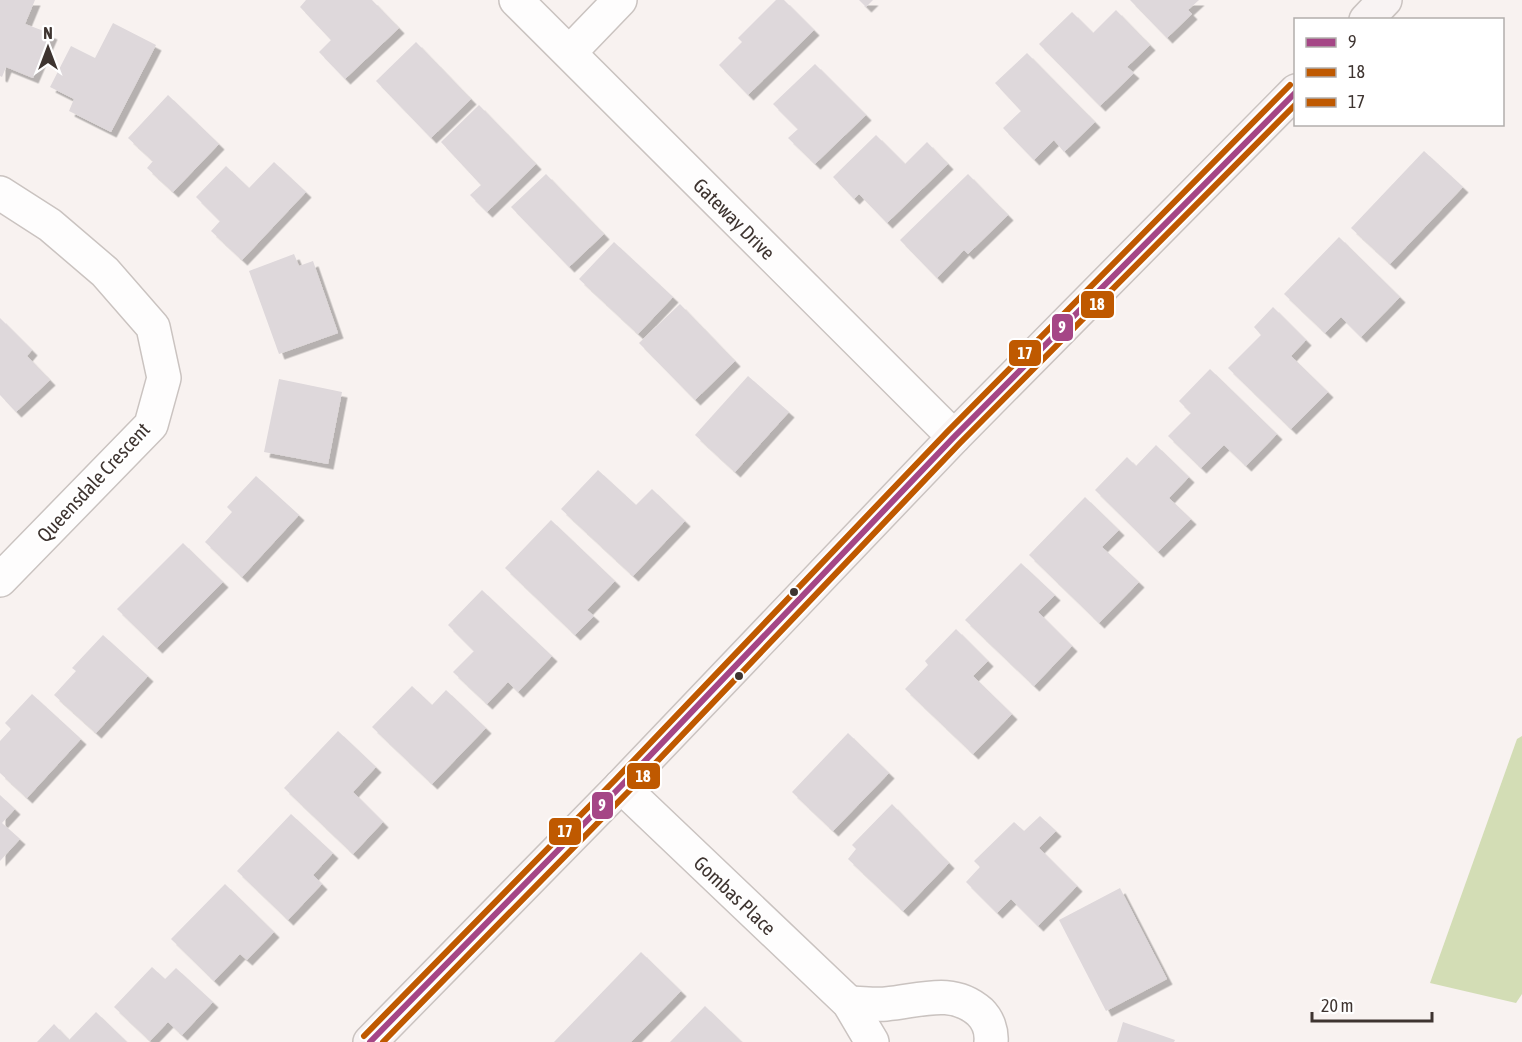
<svg xmlns="http://www.w3.org/2000/svg" width="1522" height="1042" font-family="'Asap Condensed',sans-serif">
<style>
.forest{fill:#d3ddb5}
.building{fill:#ded8db;filter:url(#shadow)}
.lines{fill:none;stroke-linecap:round;stroke-linejoin:round}
.street-casing{stroke:#cac3c0;stroke-width:36}
.secondary-casing{stroke:#cac3c0;stroke-width:36}
.street{stroke:#fefdfd;stroke-width:33}
.secondary{stroke:#f8f3f3;stroke-width:33}
.bus-1-casing{stroke:#fff;stroke-width:10}
.bus-2-casing{stroke:#fff;stroke-width:10}
.bus-3-casing{stroke:#fff;stroke-width:10}
.bus-1{stroke:#a54686;stroke-width:6}
.bus-2{stroke:#bf5900;stroke-width:6}
.bus-3{stroke:#bf5900;stroke-width:6}
.bus-dot{fill:#3e3430;stroke:#fff;stroke-width:2}
.labels{text-anchor:middle;dominant-baseline:central;stroke-width:5;stroke-linejoin:round;paint-order:stroke}
.street-label{font-size:20px;fill:#3e3430;stroke:#fff}
.line-badge{stroke:#fff;stroke-width:2}
.badge-label{font-size:16px;text-anchor:middle;font-weight:bold;fill:#fff}
</style>
<defs>
<filter id="shadow"><feDropShadow dx="5.5" dy="5.5" stdDeviation="0" flood-color="#0004"/></filter>
</defs>
<rect width="100%" height="100%" fill="#f8f2f0"/>
<!-- forest -->
<path class="forest" d="M 1522,736 L 1522,994 L 1516,1003 L 1430,983 L 1517,739 Z"/>
<!-- building -->
<g class="building">
<path d="M 0,0 L 35,0 L 25,24 L 52,34 L 33,78 L 6,67 L 2,77 L 0,76 Z"/>
<path d="M 306,0 L 372,0 L 399,28 L 345,79 L 319,52 L 331,40 L 300,7 Z"/>
<path d="M 776,0 L 784,0 L 814,30 L 748,95 L 719,65 L 742,42 L 738,38 Z"/>
<path d="M 859,0 L 873,0 L 866,7 Z"/>
<path d="M 1130,0 L 1199,0 L 1188,10 L 1192,14 L 1167,38 Z"/>
<path d="M 1116,10 L 1150,45 L 1127,67 L 1134,73 L 1100,106 L 1039,44 L 1072,12 L 1093,33 Z"/>
<path d="M 113,23 L 156,45 L 111,132 L 69,111 L 74,99 L 50,87 L 71,46 L 95,58 Z"/>
<path d="M 416,42 L 471,99 L 431,138 L 376,81 Z"/>
<path d="M 1027,53 L 1095,122 L 1064,152 L 1054,140 L 1034,160 L 1003,128 L 1021,111 L 995,83 Z"/>
<path d="M 815,64 L 866,115 L 815,164 L 788,138 L 798,129 L 773,104 Z"/>
<path d="M 168,95 L 219,144 L 173,192 L 147,168 L 153,161 L 128,138 Z"/>
<path d="M 479,105 L 536,164 L 487,212 L 470,195 L 481,185 L 441,142 Z"/>
<path d="M 876,135 L 905,164 L 927,142 L 948,164 L 887,223 L 859,194 L 854,199 L 833,177 Z"/>
<path d="M 1424,151 L 1463,187 L 1390,264 L 1351,228 Z"/>
<path d="M 274,162 L 306,192 L 242,260 L 211,231 L 220,221 L 196,197 L 226,166 L 249,188 Z"/>
<path d="M 546,174 L 604,234 L 569,267 L 511,207 Z"/>
<path d="M 968,174 L 1008,215 L 968,254 L 964,250 L 937,278 L 900,240 Z"/>
<path d="M 1339,237 L 1400,297 L 1361,337 L 1341,317 L 1325,333 L 1284,294 Z"/>
<path d="M 614,242 L 673,297 L 638,334 L 579,279 Z"/>
<path d="M 294,254 L 299,266 L 313,261 L 338,333 L 279,354 L 249,271 Z"/>
<path d="M 680,304 L 735,361 L 695,400 L 639,343 Z"/>
<path d="M 1273,307 L 1306,340 L 1291,356 L 1328,392 L 1291,429 L 1228,368 L 1261,335 L 1254,327 Z"/>
<path d="M 0,318 L 32,350 L 27,356 L 50,380 L 16,412 L 0,395 Z"/>
<path d="M 1210,369 L 1277,434 L 1246,466 L 1224,445 L 1201,468 L 1168,436 L 1191,413 L 1179,401 Z"/>
<path d="M 748,376 L 789,412 L 735,472 L 695,435 Z"/>
<path d="M 279,379 L 342,392 L 328,464 L 264,452 Z"/>
<path d="M 1156,445 L 1189,477 L 1169,498 L 1191,519 L 1158,552 L 1095,490 L 1127,457 L 1136,466 Z"/>
<path d="M 598,470 L 636,505 L 652,489 L 685,521 L 633,576 L 561,509 Z"/>
<path d="M 256,476 L 299,515 L 242,577 L 205,542 L 232,512 L 227,507 Z"/>
<path d="M 1085,497 L 1119,530 L 1102,547 L 1139,582 L 1099,623 L 1029,555 Z"/>
<path d="M 551,520 L 615,581 L 587,610 L 594,616 L 575,635 L 505,568 Z"/>
<path d="M 183,543 L 223,582 L 157,648 L 117,609 Z"/>
<path d="M 1021,563 L 1055,595 L 1038,612 L 1072,646 L 1034,686 L 965,620 Z"/>
<path d="M 482,590 L 552,656 L 518,692 L 508,682 L 487,704 L 453,672 L 474,651 L 448,625 Z"/>
<path d="M 956,629 L 988,661 L 973,676 L 1012,714 L 973,754 L 905,689 L 928,665 L 925,661 Z"/>
<path d="M 103,635 L 148,676 L 96,733 L 54,695 L 76,671 L 72,668 Z"/>
<path d="M 412,686 L 432,705 L 446,690 L 486,728 L 432,784 L 372,727 Z"/>
<path d="M 32,694 L 81,739 L 27,798 L 0,773 L 0,741 L 11,729 L 5,723 Z"/>
<path d="M 338,731 L 376,767 L 353,792 L 383,822 L 353,854 L 284,788 Z"/>
<path d="M 848,733 L 889,773 L 833,831 L 792,792 Z"/>
<path d="M 0,795 L 15,809 L 2,823 L 20,839 L 0,861 Z"/>
<path d="M 892,804 L 949,863 L 903,911 L 848,859 L 856,849 L 852,845 Z"/>
<path d="M 291,814 L 333,853 L 313,875 L 322,884 L 288,920 L 237,871 Z"/>
<path d="M 1040,816 L 1056,831 L 1039,848 L 1077,886 L 1038,926 L 1011,899 L 997,913 L 966,882 L 980,867 L 974,861 L 1014,822 L 1024,831 Z"/>
<path d="M 225,884 L 274,932 L 247,960 L 240,954 L 214,981 L 171,939 Z"/>
<path d="M 1120,888 L 1167,979 L 1106,1011 L 1059,920 Z"/>
<path d="M 641,952 L 681,991 L 631,1042 L 554,1042 Z"/>
<path d="M 152,967 L 165,979 L 176,968 L 213,1002 L 182,1035 L 168,1022 L 150,1041 L 114,1007 Z"/>
<path d="M 705,1006 L 742,1042 L 670,1042 Z"/>
<path d="M 96,1012 L 127,1042 L 37,1042 L 54,1024 L 69,1040 Z"/>
<path d="M 1123,1022 L 1175,1040 L 1174,1042 L 1117,1042 Z"/>
</g>
<g class="lines">
<defs>
<g id="street">
<path id="s1" d="M 516,0 L 954,437"/>
<path d="M 570,52 L 620,0"/>
<path d="M 0,193 L 50,225 L 105,272 L 153,327 L 164,378 L 151,425 L 0,580"/>
<path id="s2" d="M 621,786 L 849,1003 L 872,1042"/>
<path d="M 849,1003 C 861,1003 874,1005 886,1004 C 920,1001 952,987 980,1012 C 988,1020 992,1031 991,1042"/>
</g>
<g id="secondary">
<path d="M 1366,20 L 1385,0"/>
<path d="M 370,1042 L 621,786 L 954,437 L 1296,91"/>
</g>
</defs>
<!-- street casing -->
<use href="#street" class="street-casing"/>
<!-- secondary casing -->
<use href="#secondary" class="secondary-casing"/>
<!-- street -->
<use href="#street" class="street"/>
<!-- secondary -->
<use href="#secondary" class="secondary"/>
<defs>
<path id="bus-1" d="M 370,1042 L 621,786 L 954,437 L 1296,92"/>
<path id="bus-2" d="M 383,1042 L 628,792 L 960,443 L 1296,104"/>
<path id="bus-3" d="M 364,1036 L 615,780 L 948,431 L 1290,85"/>
</defs>
<!-- bus-1 casing -->
<use href="#bus-1" class="bus-1-casing"/>
<!-- bus-2 casing -->
<use href="#bus-2" class="bus-2-casing"/>
<!-- bus-3 casing -->
<use href="#bus-3" class="bus-3-casing"/>
<!-- bus-1 -->
<use href="#bus-1" class="bus-1"/>
<!-- bus-2 -->
<use href="#bus-2" class="bus-2"/>
<!-- bus-3 -->
<use href="#bus-3" class="bus-3"/>
</g>
<!-- markers -->
<g class="bus-dot">
<circle cx="794" cy="592" r="5"/>
<circle cx="739" cy="676" r="5"/>
</g>
<g class="labels">
<!-- street labels -->
<g class="street-label">
<text stroke="none"><textPath href="#s1" startOffset="309">Gateway Drive</textPath></text>
<text transform="translate(93 482) rotate(-47)">Queensdale Crescent</text>
<text stroke="none"><textPath href="#s2" startOffset="158">Gombas Place</textPath></text>
</g>
</g>
<g class="line-badge">
<rect x="1080" y="290" width="35" height="29" rx="6" fill="#bf5900"/>
<rect x="1051" y="313" width="23" height="29" rx="6" fill="#a54686"/>
<rect x="1008" y="339" width="34" height="28" rx="6" fill="#bf5900"/>
<rect x="626" y="762" width="35" height="28" rx="6" fill="#bf5900"/>
<rect x="591" y="791" width="23" height="29" rx="6" fill="#a54686"/>
<rect x="548" y="817" width="34" height="29" rx="6" fill="#bf5900"/>
</g>
<g class="badge-label">
<text x="1097" y="310">18</text>
<text x="1062" y="333">9</text>
<text x="1025" y="359">17</text>
<text x="643" y="782">18</text>
<text x="602" y="811">9</text>
<text x="565" y="837">17</text>
</g>
<!-- legend -->
<rect x="1294" y="18" width="210" height="108" fill="#ffffff" stroke="#b2aeac" stroke-width="1.5"/>
<rect x="1306" y="38" width="30" height="9" fill="#a54686" stroke="#b2aeac" stroke-width="1.5"/>
<text x="1348" y="48" font-size="18" fill="#3e3430">9</text>
<rect x="1306" y="68" width="30" height="9" fill="#bf5900" stroke="#b2aeac" stroke-width="1.5"/>
<text x="1348" y="78" font-size="18" fill="#3e3430">18</text>
<rect x="1306" y="98" width="30" height="9" fill="#bf5900" stroke="#b2aeac" stroke-width="1.5"/>
<text x="1348" y="108" font-size="18" fill="#3e3430">17</text>
<!-- north arrow -->
<g transform="translate(48 48)" stroke="#ffffff" stroke-width="4.5" paint-order="stroke">
<path d="M0-4.5L10 22L0 15L-10 22Z" fill="#3e3430"/>
<text y="-9" font-size="16" font-weight="bold" text-anchor="middle" fill="#3e3430">N</text>
</g>
<!-- scale -->
<path d="M1312 1012v9h120v-9" fill="none" stroke="#3e3430" stroke-width="3"/>
<text x="1321" y="1012" font-size="18" fill="#3e3430" stroke="#ffffff" stroke-width="4.5" paint-order="stroke">20 m</text>
</svg>
